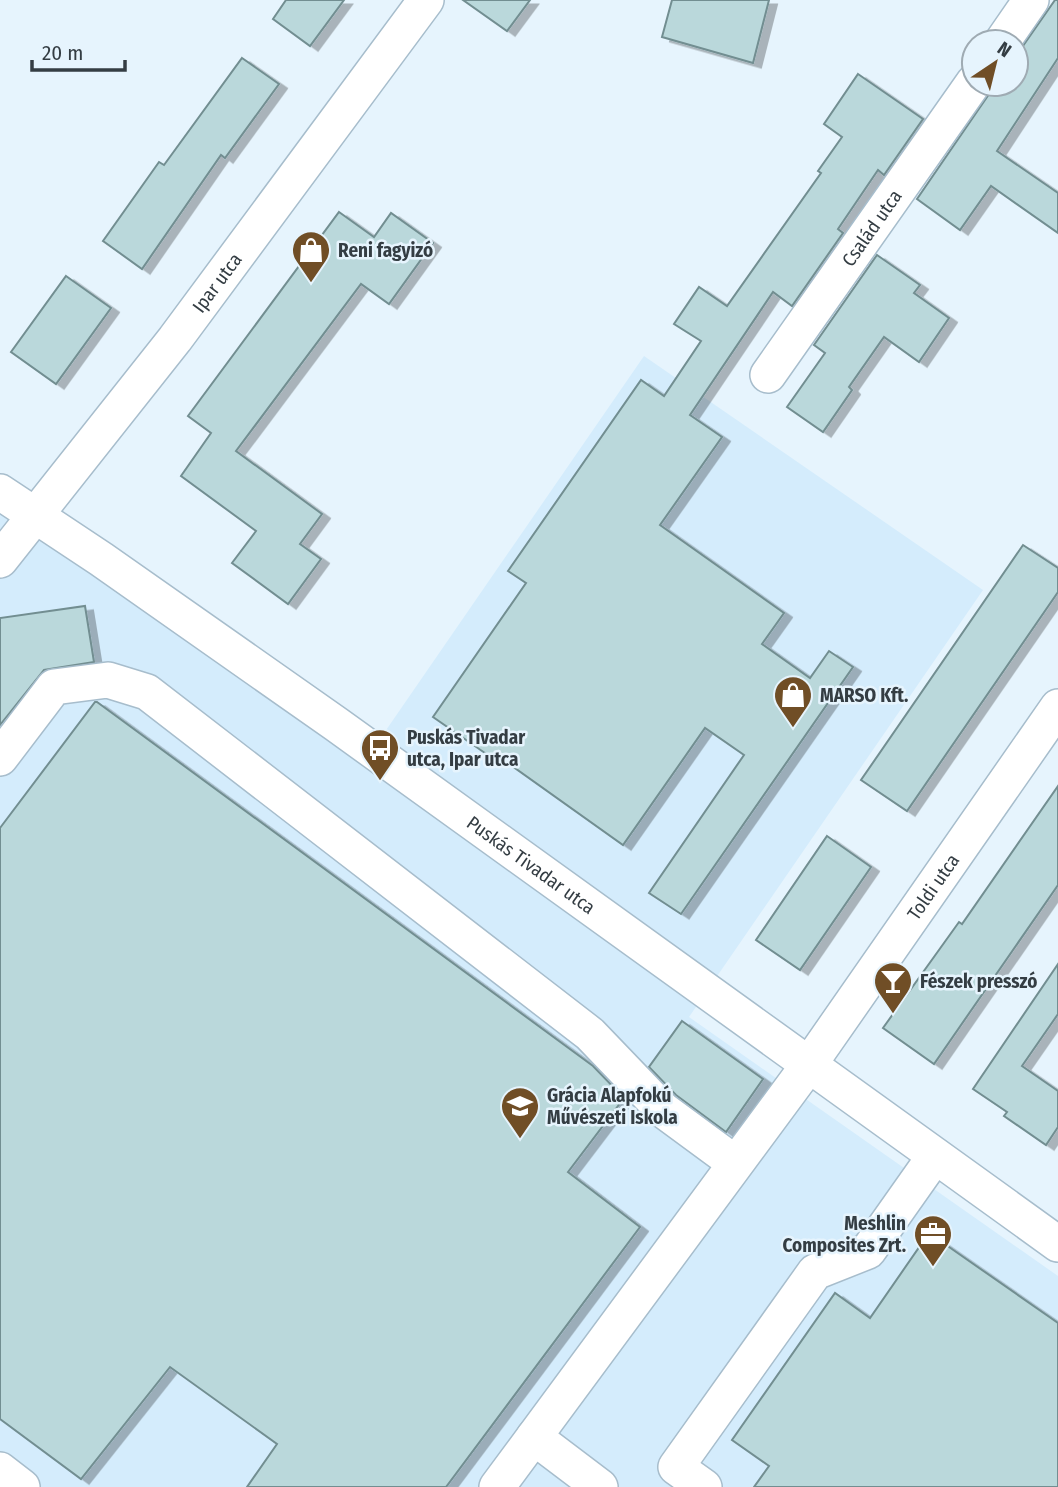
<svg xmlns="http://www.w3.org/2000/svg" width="1058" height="1487" font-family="'Fira Sans Condensed',sans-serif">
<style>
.built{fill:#d4ecfc}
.building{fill:#bad8db;stroke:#728e91;stroke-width:2;filter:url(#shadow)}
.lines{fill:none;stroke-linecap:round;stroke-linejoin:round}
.minor-casing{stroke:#a7bdcc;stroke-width:38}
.minor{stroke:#fff;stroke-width:35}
.labels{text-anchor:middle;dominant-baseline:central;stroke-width:5;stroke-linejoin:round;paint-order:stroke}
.street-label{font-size:19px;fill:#343d43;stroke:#e6f4fd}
.poi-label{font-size:19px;font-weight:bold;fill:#343d43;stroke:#e6f4fd;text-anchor:start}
</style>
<defs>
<filter id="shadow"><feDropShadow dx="8" dy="4.5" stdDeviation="0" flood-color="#0004"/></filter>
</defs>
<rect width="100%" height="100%" fill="#e6f4fd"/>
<!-- built -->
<path class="built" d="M 644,356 L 983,590 L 689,1017 L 1058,1276 L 1058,1487 L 0,1487 L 0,502 L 382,736 Z"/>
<!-- building -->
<g class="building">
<path d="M 286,0 L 344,0 L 310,46 L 273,19 Z"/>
<path d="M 463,0 L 530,0 L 507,31 Z"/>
<path d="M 672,0 L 769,0 L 753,63 L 662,37 Z"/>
<path d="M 1055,0 L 1058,0 L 1058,58 L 997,151 L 1058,193 L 1058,233 L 991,186 L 960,230 L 917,199 L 996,84 L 1016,84 L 1016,56 Z"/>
<path d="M 242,58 L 279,84 L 225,158 L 221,155 L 142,269 L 103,241 L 159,162 L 164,165 Z"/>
<path d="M 858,74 L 923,119 L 884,175 L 878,170 L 838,229 L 843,233 L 792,306 L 773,292 L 690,415 L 722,437 L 660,525 L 784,613 L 762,644 L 810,678 L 829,651 L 853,667 L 681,914 L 649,893 L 744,755 L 705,728 L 623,845 L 498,756 L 495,760 L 433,717 L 526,583 L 508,571 L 641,380 L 664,396 L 701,341 L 674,324 L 699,287 L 727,306 L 821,173 L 818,171 L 842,137 L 824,124 Z"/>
<path d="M 339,212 L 374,237 L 391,213 L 433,243 L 389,304 L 361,284 L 236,451 L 322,514 L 300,544 L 321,559 L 288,604 L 232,563 L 256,531 L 181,476 L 211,433 L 188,416 Z"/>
<path d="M 877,255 L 920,285 L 914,293 L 949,318 L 919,362 L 884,337 L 849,387 L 852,390 L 823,432 L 787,407 L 825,353 L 814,345 Z"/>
<path d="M 66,276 L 111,308 L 56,384 L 11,352 Z"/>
<path d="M 1023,545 L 1058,568 L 1058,592 L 907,811 L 861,780 Z"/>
<path d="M 85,606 L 94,662 L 44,670 L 0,725 L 0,618 Z"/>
<path d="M 95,702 L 97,702 L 593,1066 L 624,1098 L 568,1172 L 640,1227 L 446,1487 L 247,1487 L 277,1444 L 170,1367 L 81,1479 L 0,1419 L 0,828 Z"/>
<path d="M 1058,786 L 1058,885 L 934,1064 L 883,1028 L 959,922 L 962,924 Z"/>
<path d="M 827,836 L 871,867 L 800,970 L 756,940 Z"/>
<path d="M 1058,964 L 1058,1014 L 1022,1066 L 1058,1091 L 1058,1127 L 1046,1145 L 1004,1116 L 1007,1112 L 973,1089 Z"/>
<path d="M 682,1021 L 763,1079 L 726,1132 L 676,1095 L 649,1067 Z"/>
<path d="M 929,1233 L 1058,1323 L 1058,1487 L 754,1487 L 769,1466 L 732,1440 L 835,1293 L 870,1318 Z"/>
</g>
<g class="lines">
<defs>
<g id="minor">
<path d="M 1002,42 L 1031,0"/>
<path id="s1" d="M 768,375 L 974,82"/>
<path id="s2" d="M 0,492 L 101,559 L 336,724 L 1058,1244"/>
<path id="s3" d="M 0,560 L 175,339 L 426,0"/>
<path d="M 0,758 L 54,687 L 108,680 L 147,692 L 590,1034 L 663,1110 L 735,1163"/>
<path d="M 534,1437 L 600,1487"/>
<path d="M 0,1470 L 22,1487"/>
<path id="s4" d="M 497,1487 L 808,1066 L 1058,707"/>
<path d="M 704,1487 L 676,1467 L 815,1272 L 868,1251 L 935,1156"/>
</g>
</defs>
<!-- minor casing -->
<use href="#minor" class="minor-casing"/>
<!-- minor -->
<use href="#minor" class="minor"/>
</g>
<!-- icons -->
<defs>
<symbol id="shop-pin" viewBox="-11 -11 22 30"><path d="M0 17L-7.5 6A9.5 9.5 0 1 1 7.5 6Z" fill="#704e26" stroke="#e6f4fd"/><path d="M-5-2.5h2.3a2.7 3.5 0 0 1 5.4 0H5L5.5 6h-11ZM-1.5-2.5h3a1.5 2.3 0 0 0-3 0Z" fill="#fff"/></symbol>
<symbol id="bus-pin" viewBox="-11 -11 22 30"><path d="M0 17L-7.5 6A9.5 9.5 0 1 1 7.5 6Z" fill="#704e26" stroke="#e6f4fd"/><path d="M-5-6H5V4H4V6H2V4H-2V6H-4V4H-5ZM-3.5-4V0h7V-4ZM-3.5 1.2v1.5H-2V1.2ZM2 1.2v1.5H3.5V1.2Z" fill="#fff"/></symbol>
<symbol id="bar-pin" viewBox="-11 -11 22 30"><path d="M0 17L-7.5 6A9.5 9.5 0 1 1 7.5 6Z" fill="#704e26" stroke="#e6f4fd"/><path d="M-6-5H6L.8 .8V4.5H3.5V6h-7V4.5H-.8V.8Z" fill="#fff"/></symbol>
<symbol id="school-pin" viewBox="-11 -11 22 30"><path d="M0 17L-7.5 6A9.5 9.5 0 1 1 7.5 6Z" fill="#704e26" stroke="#e6f4fd"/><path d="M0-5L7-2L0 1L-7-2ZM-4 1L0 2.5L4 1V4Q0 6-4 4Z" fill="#fff"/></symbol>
<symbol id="office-pin" viewBox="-11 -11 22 30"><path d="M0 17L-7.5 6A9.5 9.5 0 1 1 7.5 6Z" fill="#704e26" stroke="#e6f4fd"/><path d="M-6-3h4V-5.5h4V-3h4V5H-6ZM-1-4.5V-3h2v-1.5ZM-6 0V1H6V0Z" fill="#fff"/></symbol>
</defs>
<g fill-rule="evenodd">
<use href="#shop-pin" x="289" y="228" width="44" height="60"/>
<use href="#shop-pin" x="771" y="673" width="44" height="60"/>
<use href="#bus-pin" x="358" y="726" width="44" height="60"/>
<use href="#bar-pin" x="871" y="959" width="44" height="60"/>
<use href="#school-pin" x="498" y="1084" width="44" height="60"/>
<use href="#office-pin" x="911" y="1212" width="44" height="60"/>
</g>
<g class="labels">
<!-- street labels -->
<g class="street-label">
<text stroke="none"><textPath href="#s1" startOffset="180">Család utca</textPath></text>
<text stroke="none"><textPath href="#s3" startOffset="352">Ipar utca</textPath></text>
<text stroke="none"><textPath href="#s2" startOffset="649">Puskás Tivadar utca</textPath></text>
<text stroke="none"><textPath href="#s4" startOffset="742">Toldi utca</textPath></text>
</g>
<!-- poi labels -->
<g class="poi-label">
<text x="338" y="250">Reni fagyizó</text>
<text x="820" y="695">MARSO Kft.</text>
<text x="407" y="737">Puskás Tivadar<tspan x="407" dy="22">utca, Ipar utca</tspan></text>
<text x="920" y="981">Fészek presszó</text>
<text x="547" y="1095">Grácia Alapfokú<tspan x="547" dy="22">Művészeti Iskola</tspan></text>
<text x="906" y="1223" text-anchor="end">Meshlin<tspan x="906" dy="22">Composites Zrt.</tspan></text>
</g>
</g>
<!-- north arrow -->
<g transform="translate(995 63) rotate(35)"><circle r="33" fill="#e6f4fd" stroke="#9fabb3" stroke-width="2"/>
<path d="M0-5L12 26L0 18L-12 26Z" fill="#704e26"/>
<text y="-10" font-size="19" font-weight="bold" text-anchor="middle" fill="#343d43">N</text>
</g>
<!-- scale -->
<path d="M32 60v10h93v-10" fill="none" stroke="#343d43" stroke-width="3.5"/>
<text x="42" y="60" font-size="21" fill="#343d43" stroke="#e6f4fd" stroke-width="5" paint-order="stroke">20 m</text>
</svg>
